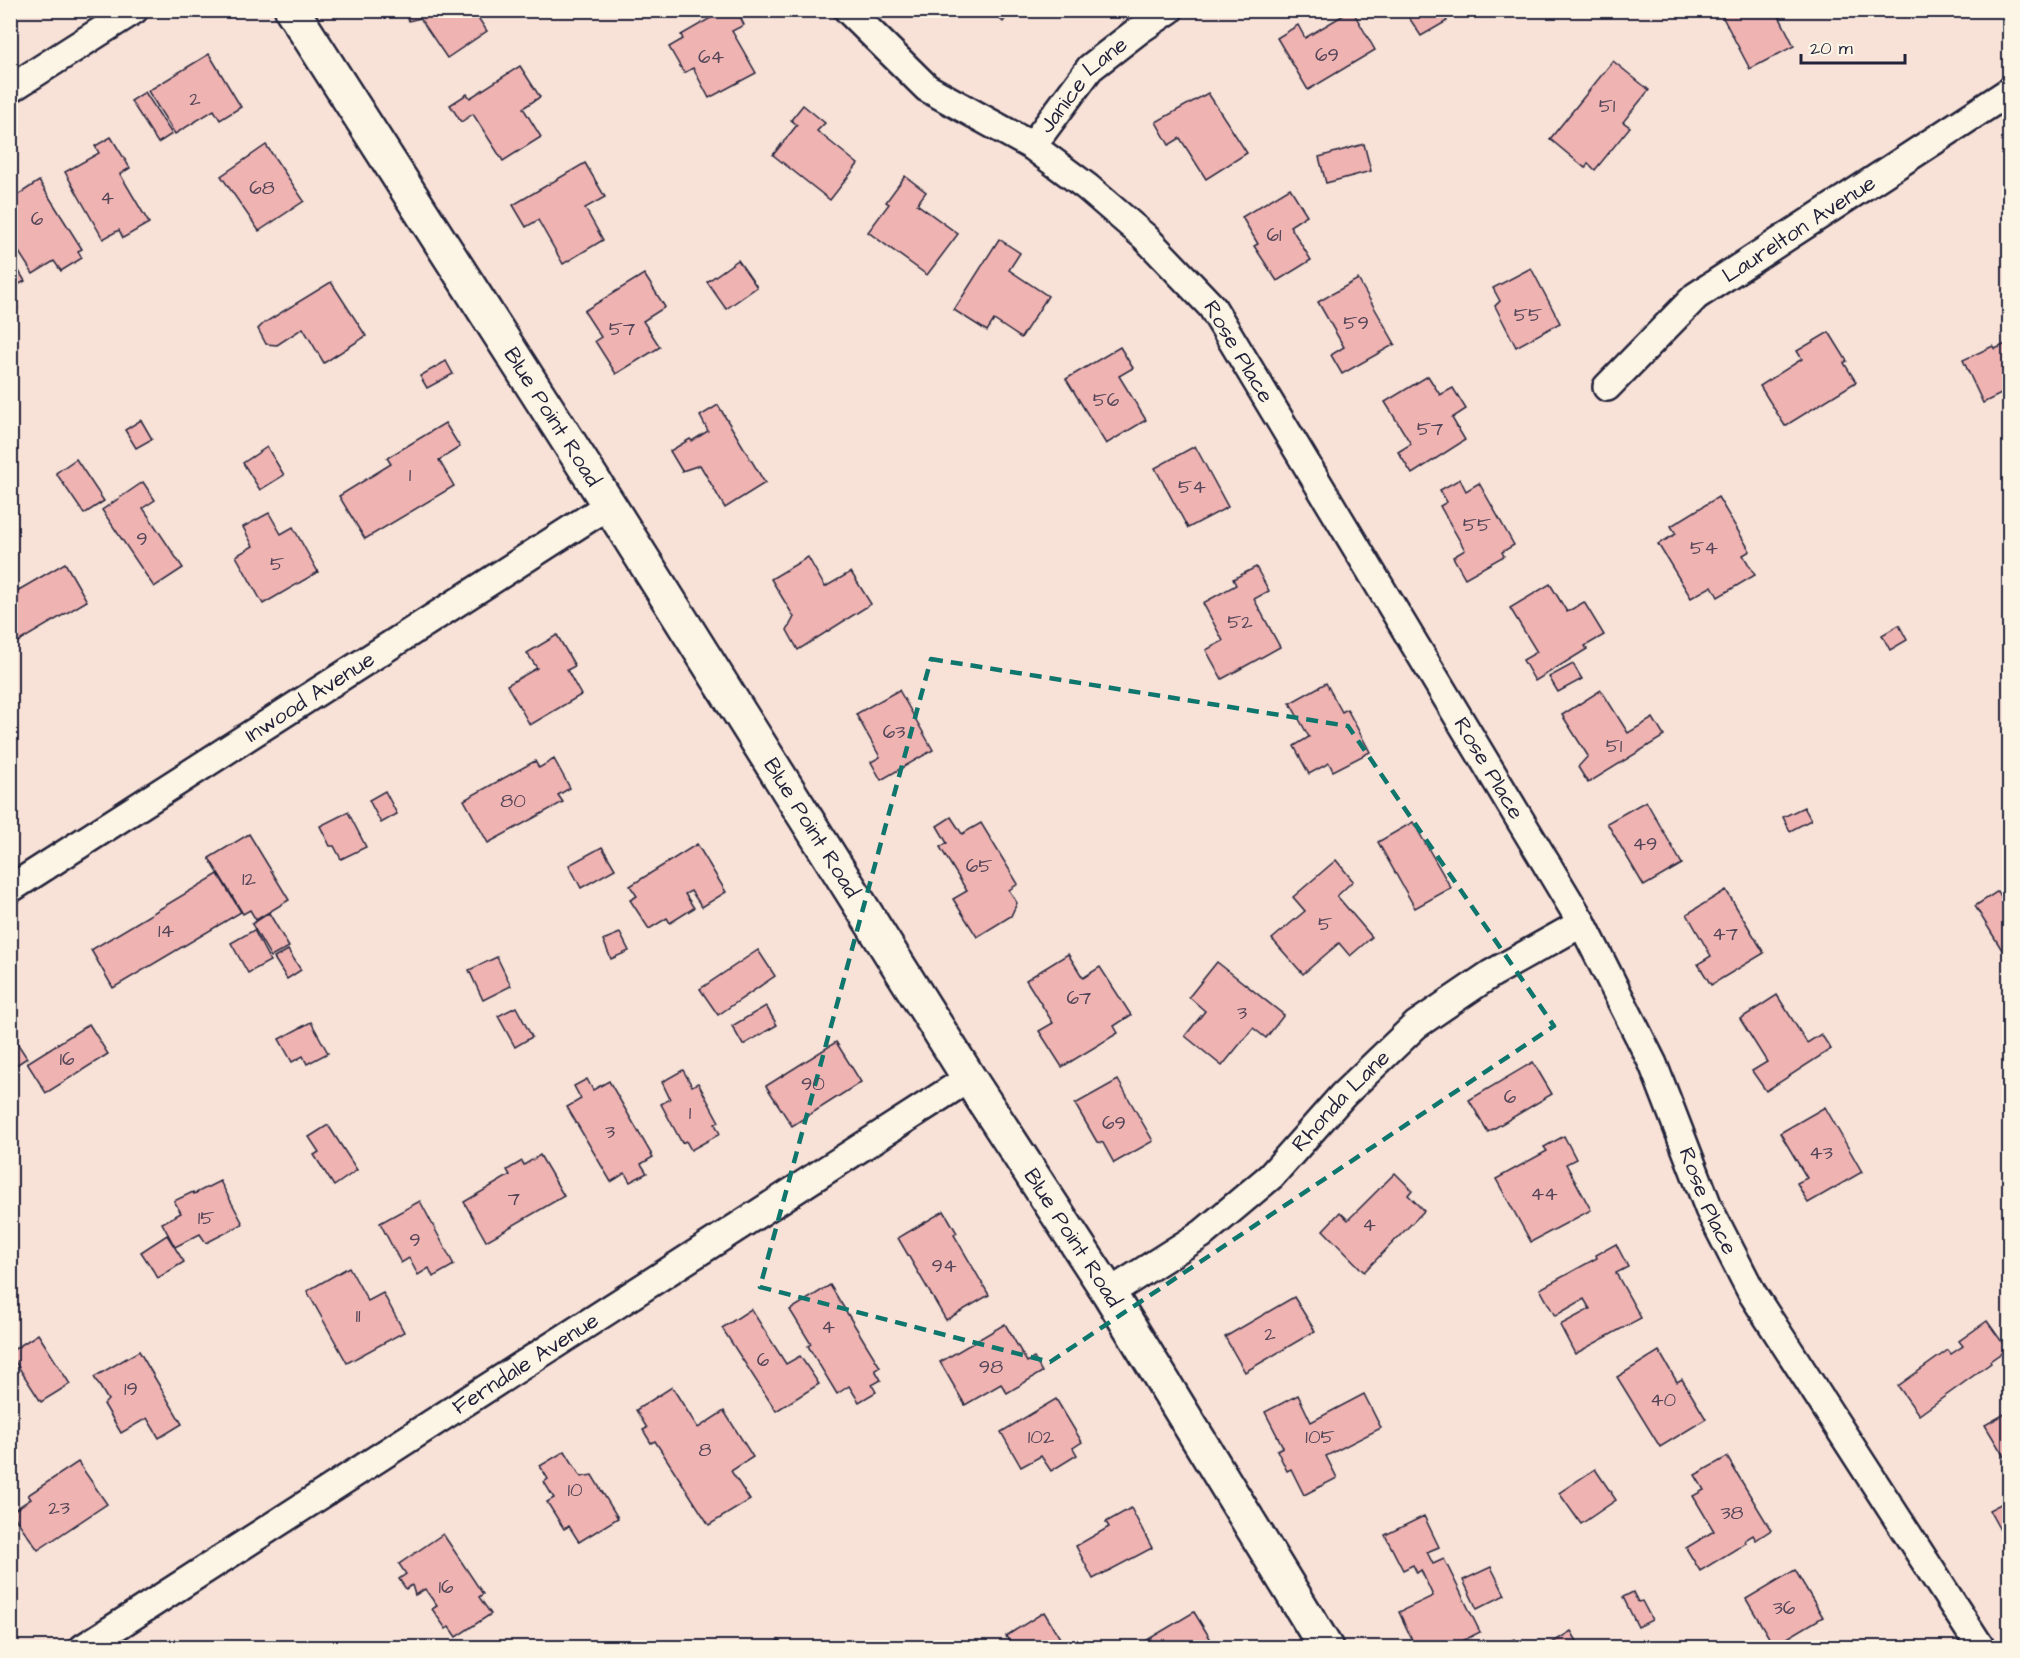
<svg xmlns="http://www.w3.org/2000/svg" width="2020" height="1658" font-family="'Architects Daughter',sans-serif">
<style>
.building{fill:#efb3b2;stroke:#22223b;stroke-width:1.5}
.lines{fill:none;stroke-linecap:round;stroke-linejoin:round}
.minor-casing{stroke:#22223b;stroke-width:32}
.tertiary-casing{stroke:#22223b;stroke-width:38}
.minor{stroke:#fcf5e5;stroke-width:27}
.tertiary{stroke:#fcf5e5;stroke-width:33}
.marked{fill:none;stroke:#0f766e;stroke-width:4.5;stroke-dasharray:12 8;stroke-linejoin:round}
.labels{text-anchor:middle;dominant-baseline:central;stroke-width:5;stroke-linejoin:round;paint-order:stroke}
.number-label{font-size:20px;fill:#554659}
.street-label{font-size:22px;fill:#22223b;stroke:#fcf5e5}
</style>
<rect width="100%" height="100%" fill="#f8e1d6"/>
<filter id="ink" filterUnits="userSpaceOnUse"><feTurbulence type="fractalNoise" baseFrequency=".0167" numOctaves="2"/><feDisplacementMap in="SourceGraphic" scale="12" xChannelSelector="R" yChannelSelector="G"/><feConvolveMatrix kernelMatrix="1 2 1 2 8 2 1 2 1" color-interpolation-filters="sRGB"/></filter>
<g filter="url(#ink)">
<!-- building -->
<g class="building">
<path d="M 402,10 L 473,10 L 487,31 L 447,58 L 420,18 L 409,21 Z"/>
<path d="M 714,10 L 737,10 L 744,25 L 732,31 L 756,73 L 709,98 L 693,68 L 684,73 L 669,47 L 683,39 L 681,35 L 716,15 Z"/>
<path d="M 990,10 L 1012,10 L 1003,22 Z"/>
<path d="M 1352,10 L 1375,50 L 1308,90 L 1277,38 L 1298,25 L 1305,38 Z"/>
<path d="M 1404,10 L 1441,10 L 1447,21 L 1421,36 Z"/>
<path d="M 1719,10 L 1776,10 L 1794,46 L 1750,69 Z"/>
<path d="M 209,54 L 241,107 L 220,120 L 214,110 L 175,134 L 148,91 Z"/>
<path d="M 1613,61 L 1649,90 L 1623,122 L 1630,127 L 1595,170 L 1588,163 L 1585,168 L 1550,139 Z"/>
<path d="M 520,66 L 540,97 L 523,108 L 541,137 L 503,161 L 473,114 L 461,122 L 450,105 L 467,94 L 470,98 Z"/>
<path d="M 145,92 L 172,134 L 158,143 L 131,101 Z"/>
<path d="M 1208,93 L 1247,153 L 1206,179 L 1180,138 L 1169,145 L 1156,122 Z"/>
<path d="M 803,105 L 825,123 L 817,131 L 858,164 L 830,200 L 773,155 L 797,125 L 791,120 Z"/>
<path d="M 111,137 L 130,168 L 120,174 L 149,223 L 123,238 L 119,230 L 103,239 L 65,172 L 99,153 L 95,146 Z"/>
<path d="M 1364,144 L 1371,171 L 1326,183 L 1319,157 Z"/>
<path d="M 266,145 L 304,201 L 259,231 L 221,176 Z"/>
<path d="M 585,163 L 605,197 L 585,208 L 603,240 L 563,264 L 538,220 L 526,227 L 513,205 Z"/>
<path d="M 905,176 L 926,192 L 917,204 L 958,234 L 927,275 L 868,232 L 889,204 L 886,202 Z"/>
<path d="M 39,181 L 82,249 L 78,251 L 82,258 L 61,271 L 54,261 L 33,274 L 10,238 L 10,200 Z"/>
<path d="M 1290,188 L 1307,215 L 1290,226 L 1311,260 L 1277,281 L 1254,246 L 1258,244 L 1242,217 Z"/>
<path d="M 999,239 L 1020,253 L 1009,270 L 1048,296 L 1021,338 L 994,320 L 987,331 L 954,310 Z"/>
<path d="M 10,257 L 25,281 L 12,288 L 17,296 L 13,299 L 18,308 L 10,313 Z"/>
<path d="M 738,260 L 757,287 L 726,309 L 707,282 Z"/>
<path d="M 1531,268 L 1560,323 L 1516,347 L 1495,306 L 1500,301 L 1493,288 Z"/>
<path d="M 644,274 L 665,307 L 643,321 L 660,347 L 616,374 L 595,341 L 601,337 L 584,311 Z"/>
<path d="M 1358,279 L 1395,344 L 1342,374 L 1331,355 L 1344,347 L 1318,302 Z"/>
<path d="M 331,282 L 366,336 L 324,363 L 303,328 L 277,345 L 266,344 L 258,329 L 264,323 Z"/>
<path d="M 1829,332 L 1847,361 L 1844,363 L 1856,382 L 1785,426 L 1760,386 L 1802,359 L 1797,351 Z"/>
<path d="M 2010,342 L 2010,407 L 2003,393 L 1983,403 L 1963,360 L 1993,346 L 1995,349 Z"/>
<path d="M 1120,347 L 1133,368 L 1119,376 L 1146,420 L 1106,444 L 1066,379 Z"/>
<path d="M 446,361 L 453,374 L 427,388 L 420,376 Z"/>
<path d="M 1428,376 L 1440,395 L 1453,388 L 1466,409 L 1452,418 L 1465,440 L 1412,474 L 1398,452 L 1411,444 L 1385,402 Z"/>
<path d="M 718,405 L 765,483 L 725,508 L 700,465 L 682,471 L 670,451 L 690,439 L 692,441 L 708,431 L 700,416 Z"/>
<path d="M 141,420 L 152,439 L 136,448 L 125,430 Z"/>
<path d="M 445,423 L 460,447 L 439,460 L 454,486 L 365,539 L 339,496 L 391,464 L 387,458 Z"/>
<path d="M 1195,446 L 1228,507 L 1188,528 L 1155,468 Z"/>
<path d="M 267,447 L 284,475 L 260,490 L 243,463 Z"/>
<path d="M 76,459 L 104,501 L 84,514 L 56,473 Z"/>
<path d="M 1460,479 L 1466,491 L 1479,483 L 1514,545 L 1502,552 L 1504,556 L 1465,578 L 1453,557 L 1465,550 L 1440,506 L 1447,502 L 1440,490 Z"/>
<path d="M 143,482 L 155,500 L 143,508 L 183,568 L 154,587 L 102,510 Z"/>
<path d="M 1718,497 L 1750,551 L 1743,555 L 1755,575 L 1718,597 L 1712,586 L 1691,598 L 1658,544 L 1676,534 L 1671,526 Z"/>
<path d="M 269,513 L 281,534 L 293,527 L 318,572 L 263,604 L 236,556 L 253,546 L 243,527 Z"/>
<path d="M 808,557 L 825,587 L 851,572 L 871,604 L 798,650 L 787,630 L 794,617 L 771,579 Z"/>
<path d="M 65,563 L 87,601 L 11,646 L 10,595 Z"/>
<path d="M 1256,567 L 1269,591 L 1254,599 L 1280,647 L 1222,679 L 1206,650 L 1223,641 L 1203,603 L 1236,585 L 1233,579 Z"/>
<path d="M 1550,584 L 1567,612 L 1584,602 L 1604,635 L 1585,646 L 1587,649 L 1535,681 L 1523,660 L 1537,652 L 1510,608 Z"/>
<path d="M 1899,625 L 1907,640 L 1890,650 L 1882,635 Z"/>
<path d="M 557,635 L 575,666 L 567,670 L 581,695 L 530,725 L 507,685 L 537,668 L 527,653 Z"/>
<path d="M 1573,664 L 1582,679 L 1558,692 L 1549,677 Z"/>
<path d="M 1326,683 L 1342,712 L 1347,709 L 1370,752 L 1333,771 L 1329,763 L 1309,774 L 1294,746 L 1309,737 L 1290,703 Z"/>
<path d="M 899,690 L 933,750 L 881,780 L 871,762 L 880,757 L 856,714 Z"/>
<path d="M 1601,690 L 1628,733 L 1653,718 L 1664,736 L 1588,783 L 1578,767 L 1588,756 L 1562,715 Z"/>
<path d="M 554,759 L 570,788 L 558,795 L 563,802 L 488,843 L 464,800 L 535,761 L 539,768 Z"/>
<path d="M 385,791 L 397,814 L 381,823 L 369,800 Z"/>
<path d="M 1646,801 L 1682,864 L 1644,886 L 1607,823 Z"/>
<path d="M 1804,807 L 1811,820 L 1790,831 L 1783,817 Z"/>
<path d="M 348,812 L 366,847 L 341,859 L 334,846 L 330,846 L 320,826 Z"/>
<path d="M 951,817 L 962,834 L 981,823 L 1018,884 L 1009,890 L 1017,903 L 1011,916 L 977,937 L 953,899 L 967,891 L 940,847 L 947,843 L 937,826 Z"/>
<path d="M 1413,822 L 1451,888 L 1415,908 L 1378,842 Z"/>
<path d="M 249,834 L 289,900 L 256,920 L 250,910 L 243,914 L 209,858 Z"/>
<path d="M 697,844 L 726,892 L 702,907 L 691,891 L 685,894 L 694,908 L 670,923 L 667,918 L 649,929 L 630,900 L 637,896 L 630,886 Z"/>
<path d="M 602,847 L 615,869 L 581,888 L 569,865 Z"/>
<path d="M 1336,860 L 1353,881 L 1337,896 L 1372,937 L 1350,956 L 1339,943 L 1303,974 L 1272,939 L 1305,911 L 1293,897 Z"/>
<path d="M 218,874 L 241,912 L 113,988 L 91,950 Z"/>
<path d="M 1726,890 L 1764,953 L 1711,985 L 1698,964 L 1711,956 L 1687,914 Z"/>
<path d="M 1998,891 L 2004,902 L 2010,899 L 2010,963 L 1975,906 Z"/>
<path d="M 269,913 L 289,947 L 271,957 L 252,924 Z"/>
<path d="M 254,930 L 270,961 L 248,973 L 231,943 Z"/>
<path d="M 620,933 L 629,951 L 611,959 L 603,940 Z"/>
<path d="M 288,950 L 301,970 L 287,979 L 274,958 Z"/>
<path d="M 758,950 L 775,976 L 718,1015 L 700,989 Z"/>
<path d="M 1068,954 L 1083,978 L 1100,967 L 1131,1015 L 1114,1026 L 1118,1033 L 1062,1067 L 1039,1031 L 1053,1023 L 1026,980 Z"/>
<path d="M 497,957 L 511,986 L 483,1000 L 469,970 Z"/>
<path d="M 1217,962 L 1284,1015 L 1266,1038 L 1253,1028 L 1222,1066 L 1185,1036 L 1205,1011 L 1189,997 Z"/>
<path d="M 1777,995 L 1807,1043 L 1821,1034 L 1831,1049 L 1766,1091 L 1752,1071 L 1767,1062 L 1740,1019 Z"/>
<path d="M 766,1006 L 777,1025 L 743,1045 L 732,1026 Z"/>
<path d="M 516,1007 L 532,1037 L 515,1047 L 498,1016 Z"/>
<path d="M 311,1022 L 328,1053 L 307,1064 L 303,1056 L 292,1062 L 279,1039 Z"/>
<path d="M 89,1024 L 108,1054 L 46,1093 L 27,1063 Z"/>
<path d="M 10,1032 L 27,1058 L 10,1069 Z"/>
<path d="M 836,1042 L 861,1082 L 792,1126 L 766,1086 Z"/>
<path d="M 1533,1062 L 1552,1094 L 1488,1132 L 1469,1100 Z"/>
<path d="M 683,1070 L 692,1086 L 698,1083 L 719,1122 L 715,1124 L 720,1134 L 691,1150 L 686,1141 L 682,1143 L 661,1104 L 670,1099 L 662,1082 Z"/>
<path d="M 587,1079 L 593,1090 L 609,1081 L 653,1157 L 641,1164 L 647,1173 L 630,1182 L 625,1173 L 611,1182 L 567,1107 L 581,1099 L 574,1086 Z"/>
<path d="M 1118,1080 L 1153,1141 L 1114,1163 L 1103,1143 L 1097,1142 L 1075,1104 Z"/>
<path d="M 1825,1107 L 1862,1172 L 1808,1203 L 1797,1183 L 1807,1178 L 1780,1133 Z"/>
<path d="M 328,1125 L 357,1170 L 334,1186 L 314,1155 L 319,1152 L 309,1137 Z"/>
<path d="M 1564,1136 L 1576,1159 L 1566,1164 L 1591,1210 L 1531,1242 L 1496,1179 L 1547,1151 L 1544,1147 Z"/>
<path d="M 540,1155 L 564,1196 L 486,1241 L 464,1202 L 510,1175 L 507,1170 L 522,1161 L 524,1165 Z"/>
<path d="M 1395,1173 L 1412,1190 L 1408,1195 L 1424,1211 L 1364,1272 L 1323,1230 L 1340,1212 L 1348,1220 Z"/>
<path d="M 220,1181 L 243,1224 L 206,1243 L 200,1234 L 175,1247 L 162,1223 L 181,1213 L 174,1201 L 193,1192 L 194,1194 Z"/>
<path d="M 420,1201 L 454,1265 L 433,1277 L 429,1268 L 418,1275 L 409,1258 L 401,1263 L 380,1223 Z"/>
<path d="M 944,1211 L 957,1233 L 954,1235 L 989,1295 L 946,1320 L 898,1238 Z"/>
<path d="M 167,1235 L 184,1262 L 158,1278 L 141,1252 Z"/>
<path d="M 1616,1244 L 1628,1267 L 1616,1273 L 1641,1318 L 1575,1354 L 1560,1325 L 1590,1309 L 1584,1299 L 1555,1316 L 1540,1289 L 1597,1258 L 1596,1255 Z"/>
<path d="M 349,1267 L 368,1301 L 383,1293 L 404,1332 L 347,1363 L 307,1291 Z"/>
<path d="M 830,1285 L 880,1367 L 875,1370 L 881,1380 L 872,1385 L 876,1392 L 859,1402 L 849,1386 L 837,1394 L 808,1346 L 811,1344 L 790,1310 Z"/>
<path d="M 1294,1297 L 1315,1331 L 1245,1372 L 1225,1337 Z"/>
<path d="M 751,1309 L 786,1364 L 800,1356 L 819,1384 L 776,1411 L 722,1328 Z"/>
<path d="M 1987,1321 L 2007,1349 L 1990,1361 L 1991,1363 L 1919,1415 L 1898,1386 L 1948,1350 L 1951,1354 L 1963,1346 L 1959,1341 Z"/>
<path d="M 1005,1324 L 1027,1362 L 1034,1358 L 1042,1372 L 1007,1393 L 1001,1384 L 965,1405 L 940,1362 Z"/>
<path d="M 38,1334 L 70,1384 L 41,1402 L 10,1354 L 10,1352 Z"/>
<path d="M 139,1351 L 182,1424 L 159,1438 L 147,1418 L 121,1433 L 104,1404 L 108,1400 L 94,1377 Z"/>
<path d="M 1659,1351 L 1677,1382 L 1682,1379 L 1706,1419 L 1660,1447 L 1617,1377 Z"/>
<path d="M 672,1387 L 698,1428 L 724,1411 L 753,1457 L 731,1471 L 750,1500 L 709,1525 L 655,1441 L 651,1443 L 643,1430 L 647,1428 L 636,1410 Z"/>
<path d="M 1364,1394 L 1381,1428 L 1326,1456 L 1337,1478 L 1304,1495 L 1291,1469 L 1287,1471 L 1277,1450 L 1283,1447 L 1265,1412 L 1298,1395 L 1311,1422 Z"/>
<path d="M 1056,1399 L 1082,1442 L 1073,1448 L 1077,1455 L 1051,1471 L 1041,1456 L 1021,1467 L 1001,1432 Z"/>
<path d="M 2010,1411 L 2010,1458 L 2006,1460 L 1985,1425 Z"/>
<path d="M 565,1451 L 581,1477 L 592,1475 L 618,1518 L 579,1542 L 569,1526 L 564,1529 L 547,1502 L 554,1498 L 544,1482 L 548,1479 L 540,1466 Z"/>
<path d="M 1727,1457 L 1771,1530 L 1756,1540 L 1753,1535 L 1745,1540 L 1746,1543 L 1700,1571 L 1686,1548 L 1714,1531 L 1693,1496 L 1704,1490 L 1695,1475 Z"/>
<path d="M 78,1462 L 107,1504 L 38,1550 L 11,1512 L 31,1499 L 28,1495 Z"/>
<path d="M 1595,1469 L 1616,1500 L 1581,1524 L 1559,1493 Z"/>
<path d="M 2010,1499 L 2010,1529 L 2008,1525 L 2000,1530 L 1989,1510 Z"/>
<path d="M 1131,1508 L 1152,1548 L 1093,1579 L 1076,1546 L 1109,1527 L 1106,1522 Z"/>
<path d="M 1424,1516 L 1439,1547 L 1427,1552 L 1433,1564 L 1444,1559 L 1480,1632 L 1449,1648 L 1416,1648 L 1399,1612 L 1433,1596 L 1421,1570 L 1417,1573 L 1413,1565 L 1403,1570 L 1385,1535 Z"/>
<path d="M 443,1534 L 483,1594 L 479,1597 L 491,1614 L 456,1637 L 449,1627 L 446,1629 L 432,1609 L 437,1606 L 425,1589 L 415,1595 L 412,1585 L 406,1589 L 399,1579 L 406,1574 L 399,1564 Z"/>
<path d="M 1491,1567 L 1505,1595 L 1477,1609 L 1463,1580 Z"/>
<path d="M 1795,1570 L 1823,1617 L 1774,1646 L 1746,1599 Z"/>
<path d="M 1633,1592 L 1638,1602 L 1642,1601 L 1652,1620 L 1638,1627 L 1623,1597 Z"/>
<path d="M 1044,1612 L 1066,1648 L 1013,1648 L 1006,1636 Z"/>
<path d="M 1194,1612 L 1213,1643 L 1205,1648 L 1145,1648 L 1142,1643 Z"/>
<path d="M 1571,1631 L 1581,1648 L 1544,1648 Z"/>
<path d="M 1514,1639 L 1517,1646 L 1524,1642 L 1528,1648 L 1497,1648 Z"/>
<path d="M 779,1640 L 784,1648 L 766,1648 Z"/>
</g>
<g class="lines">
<defs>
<g id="minor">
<path id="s1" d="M 848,10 L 927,88 L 1032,146 L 1087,187 L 1145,237 L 1212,307 L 1582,923 L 1653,1064 L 1709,1209 L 1752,1293 L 1981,1648"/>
<path d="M 10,89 L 134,10"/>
<path id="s2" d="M 1032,146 L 1090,68 L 1139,30 L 1169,10"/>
<path id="s3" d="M 1607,387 L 1696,296 L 2010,91"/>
<path id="s4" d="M 10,889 L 609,505"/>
<path id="s5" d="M 1109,1293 L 1202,1234 L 1271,1176 L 1343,1095 L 1416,1025 L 1491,974 L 1582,923"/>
<path id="s6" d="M 83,1648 L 969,1078"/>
</g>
<g id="tertiary">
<path id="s7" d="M 292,10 L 609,505 L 969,1078 L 1109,1293 L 1326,1648"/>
</g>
</defs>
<!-- minor casing -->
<use href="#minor" class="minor-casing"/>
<!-- tertiary casing -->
<use href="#tertiary" class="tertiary-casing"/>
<!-- minor -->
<use href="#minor" class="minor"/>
<!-- tertiary -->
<use href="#tertiary" class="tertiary"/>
</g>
</g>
<!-- marked area -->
<path class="marked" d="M 931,659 L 1348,726 L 1554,1026 L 1050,1362 L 760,1287 Z"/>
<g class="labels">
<!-- number labels -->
<g class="number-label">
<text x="1327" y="55">69</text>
<text x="711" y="57">64</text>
<text x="195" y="99">2</text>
<text x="1607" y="106">51</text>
<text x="262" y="188">68</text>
<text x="107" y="198">4</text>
<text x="37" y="219">6</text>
<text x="1274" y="235">61</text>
<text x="1528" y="315">55</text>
<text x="1356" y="323">59</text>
<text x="622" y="329">57</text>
<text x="1106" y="400">56</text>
<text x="1430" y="429">57</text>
<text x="410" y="475">1</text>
<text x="1192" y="487">54</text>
<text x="1477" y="525">55</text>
<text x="142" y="539">9</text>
<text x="1704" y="548">54</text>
<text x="277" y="564">5</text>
<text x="1240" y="622">52</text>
<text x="894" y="732">63</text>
<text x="1614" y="746">51</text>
<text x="513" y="801">80</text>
<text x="1645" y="844">49</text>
<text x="979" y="866">65</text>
<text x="249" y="879">12</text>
<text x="1325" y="924">5</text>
<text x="166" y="931">14</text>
<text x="1725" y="934">47</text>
<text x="1079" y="998">67</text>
<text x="1242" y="1013">3</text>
<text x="67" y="1059">16</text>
<text x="813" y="1084">90</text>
<text x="1510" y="1097">6</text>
<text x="690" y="1113">1</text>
<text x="1114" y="1123">69</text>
<text x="610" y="1132">3</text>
<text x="1821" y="1153">43</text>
<text x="1544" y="1194">44</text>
<text x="514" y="1199">7</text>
<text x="206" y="1218">15</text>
<text x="1369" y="1225">4</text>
<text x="415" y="1240">9</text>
<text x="944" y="1266">94</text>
<text x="358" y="1316">11</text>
<text x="828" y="1327">4</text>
<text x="1270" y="1334">2</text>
<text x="763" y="1360">6</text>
<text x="991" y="1367">98</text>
<text x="131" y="1389">19</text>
<text x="1663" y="1400">40</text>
<text x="1041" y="1437">102</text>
<text x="1320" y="1437">105</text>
<text x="705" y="1450">8</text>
<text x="575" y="1490">10</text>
<text x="59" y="1508">23</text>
<text x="1732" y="1513">38</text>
<text x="446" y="1587">16</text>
<text x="1784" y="1608">36</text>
</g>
<!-- street labels -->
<g class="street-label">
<text stroke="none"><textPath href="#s2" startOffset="80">Janice Lane</textPath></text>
<text stroke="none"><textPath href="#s3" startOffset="250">Laurelton Avenue</textPath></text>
<text stroke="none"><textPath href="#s1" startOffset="525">Rose Place</textPath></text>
<text stroke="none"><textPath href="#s7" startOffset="483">Blue Point Road</textPath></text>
<text stroke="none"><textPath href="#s4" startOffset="356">Inwood Avenue</textPath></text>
<text stroke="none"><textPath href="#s1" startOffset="1011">Rose Place</textPath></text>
<text stroke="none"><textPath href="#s7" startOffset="969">Blue Point Road</textPath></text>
<text stroke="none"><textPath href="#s5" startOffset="303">Rhonda Lane</textPath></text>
<text stroke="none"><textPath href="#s1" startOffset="1497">Rose Place</textPath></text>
<text stroke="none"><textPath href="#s7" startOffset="1455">Blue Point Road</textPath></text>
<text stroke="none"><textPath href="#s6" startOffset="526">Ferndale Avenue</textPath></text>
</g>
</g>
<!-- margin -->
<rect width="2020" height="1658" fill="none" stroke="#fcf5e5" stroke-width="36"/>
<rect x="18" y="18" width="1984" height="1622" fill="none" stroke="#22223b" stroke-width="2" filter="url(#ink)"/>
<!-- scale -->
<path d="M1801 54v9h104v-9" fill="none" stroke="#22223b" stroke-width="3"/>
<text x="1810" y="54" font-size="18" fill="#22223b" stroke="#fcf5e5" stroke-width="4.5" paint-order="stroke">20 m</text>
</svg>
